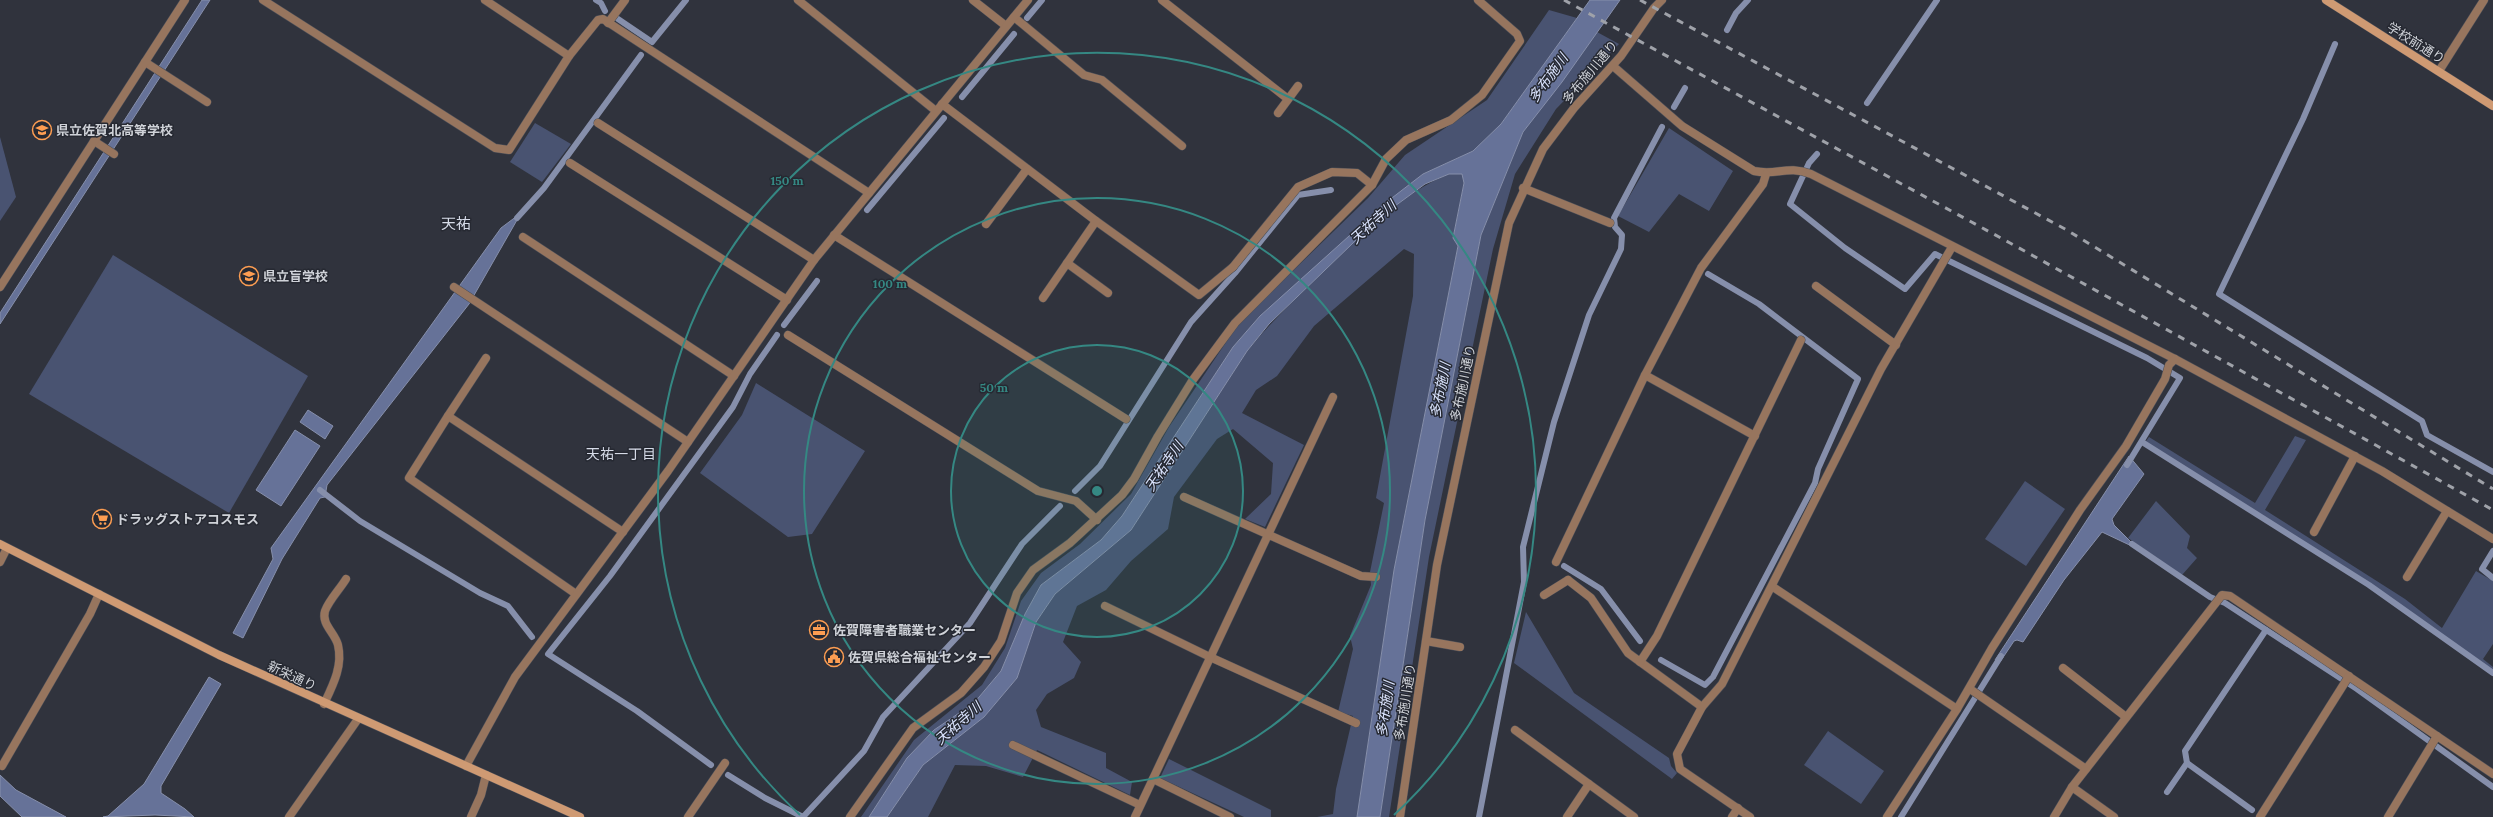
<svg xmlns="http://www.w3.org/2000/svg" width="2493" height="817" font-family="Lora,'Noto Sans JP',serif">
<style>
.green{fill:#495371}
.water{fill:#667298;stroke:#868fab}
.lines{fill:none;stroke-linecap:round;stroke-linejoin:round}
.stream{stroke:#868fab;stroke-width:6}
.lane-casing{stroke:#4d5059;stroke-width:9}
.street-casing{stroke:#4d5059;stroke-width:9}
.secondary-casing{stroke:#4d5059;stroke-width:9}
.lane{stroke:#97755e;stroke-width:8}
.street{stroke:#97755e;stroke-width:8}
.secondary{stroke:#cf9a73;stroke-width:8}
.rail{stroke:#9fa2a9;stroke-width:3;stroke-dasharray:7 7;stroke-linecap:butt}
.ring{fill:none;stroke:#358883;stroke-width:2}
.labels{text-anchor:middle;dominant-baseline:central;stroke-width:3;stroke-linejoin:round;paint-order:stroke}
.street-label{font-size:13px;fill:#cfd2d8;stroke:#262932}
.poi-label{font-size:13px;font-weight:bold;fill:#cfd2d8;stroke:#262932;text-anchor:start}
.water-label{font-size:14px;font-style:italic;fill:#dae3fd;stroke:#262932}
.neighbourhood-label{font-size:14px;fill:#d6dbe8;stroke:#262932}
.quarter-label{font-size:15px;fill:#d6dbe8;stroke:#262932}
.centre{fill:#358883;stroke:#262932;stroke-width:2}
.ring-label{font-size:12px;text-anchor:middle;font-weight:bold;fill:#358883;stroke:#262932;stroke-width:3;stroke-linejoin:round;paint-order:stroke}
</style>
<rect width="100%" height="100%" fill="#30333d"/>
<!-- green -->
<g class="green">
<path d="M 1549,10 L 1577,18 L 1501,124 L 1473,151 L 1423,174 L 1260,316 L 1233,347 L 1122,516 L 1101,540 L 1041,585 L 1025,614 L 1001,671 L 974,703 L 934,730 L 907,758 L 869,817 L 861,817 L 914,740 L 982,685 L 1005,648 L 1021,601 L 1041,573 L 1080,544 L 1131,494 L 1169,427 L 1239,323 L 1368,198 L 1405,155 L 1487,100 Z"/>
<path d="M 1597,32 L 1619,44 L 1556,109 L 1515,174 L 1493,249 L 1429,557 L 1389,817 L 1380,817 L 1425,520 L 1481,235 L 1523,132 Z"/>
<path d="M 535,123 L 571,144 L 542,182 L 510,162 Z"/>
<path d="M 1669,128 L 1733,171 L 1709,211 L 1679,194 L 1649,232 L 1618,216 Z"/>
<path d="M 0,137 L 16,197 L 0,221 Z"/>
<path d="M 1449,174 L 1463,174 L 1464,183 L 1453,238 L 1458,246 L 1394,570 L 1357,817 L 1317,817 L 1333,814 L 1336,789 L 1353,716 L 1338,712 L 1353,649 L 1350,636 L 1371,585 L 1370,572 L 1384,503 L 1376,498 L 1413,296 L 1414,254 L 1404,249 L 1314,326 L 1277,376 L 1256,390 L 1242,413 L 1304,445 L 1265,527 L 1245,519 L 1271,494 L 1273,463 L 1233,429 L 1217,439 L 1174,497 L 1168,529 L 1131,561 L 1106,590 L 1077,606 L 1063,642 L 1081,662 L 1074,678 L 1047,694 L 1036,710 L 1041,727 L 1106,753 L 1106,768 L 1132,782 L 1130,795 L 1037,750 L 1023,777 L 986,766 L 955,765 L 928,817 L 887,817 L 923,765 L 984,717 L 1017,678 L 1036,622 L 1055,594 L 1131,530 L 1247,351 C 1272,321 1299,295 1327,268 C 1365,231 1400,194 1449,174 Z"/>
<path d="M 113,255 L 308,376 L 229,513 L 29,394 Z"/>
<path d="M 756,383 L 865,451 L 812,534 L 788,537 L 700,473 L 742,415 Z"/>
<path d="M 2295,436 L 2306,440 L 2265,510 L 2405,599 L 2442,628 L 2476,571 L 2493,581 L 2493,644 L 2483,659 L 2493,667 L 2493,676 L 2368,587 L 2143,445 L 2149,437 L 2255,503 Z"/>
<path d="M 2025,481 L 2065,509 L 2026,566 L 1985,539 Z"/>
<path d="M 2156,501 L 2190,536 L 2187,548 L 2197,558 L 2182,575 L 2128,538 Z"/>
<path d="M 1526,612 L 1574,693 L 1669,758 L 1671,766 L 1677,773 L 1672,779 L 1514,663 Z"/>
<path d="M 1828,731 L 1884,771 L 1861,804 L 1804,765 Z"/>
<path d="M 1169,759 L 1271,810 L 1271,817 L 1244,817 L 1160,778 Z"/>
</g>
<!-- water -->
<g class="water">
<path d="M 202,0 L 210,0 L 0,324 L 0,313 Z"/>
<path d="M 1590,0 L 1620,0 L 1562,82 L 1523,132 L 1481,235 L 1425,520 L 1380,817 L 1357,817 L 1394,570 L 1458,246 L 1453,238 L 1464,183 L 1462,174 L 1449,174 L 1425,184 L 1380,217 L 1269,324 L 1247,351 L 1131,530 L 1055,594 L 1036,622 L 1017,678 L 984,717 L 923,765 L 887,817 L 869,817 L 907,758 L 934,730 L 974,703 L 1001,671 L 1025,614 L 1041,585 L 1101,540 L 1122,516 L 1233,347 L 1260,316 L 1388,201 L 1423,174 L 1473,151 L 1501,124 Z"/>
<path d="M 521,213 L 469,304 L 327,485 L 325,497 L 320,498 L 282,559 L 243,638 L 233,633 L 273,559 L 271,548 L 501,228 Z"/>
<path d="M 308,410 L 333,426 L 325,439 L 300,422 Z"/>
<path d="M 295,430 L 320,446 L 281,506 L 256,490 Z"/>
<path d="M 2129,456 L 2144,474 L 2112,519 L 2114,525 L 2138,549 L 2102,532 L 2064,580 L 2023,642 L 2017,640 L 2014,641 L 2000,662 L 1997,662 L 1995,660 Z"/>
<path d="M 209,677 L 221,684 L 161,786 L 161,793 L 185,809 L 194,817 L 155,815 L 103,817 L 108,816 L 144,784 Z"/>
<path d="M 0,775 L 16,790 L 66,817 L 22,817 L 0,796 Z"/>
</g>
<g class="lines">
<!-- stream -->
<g class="stream">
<path d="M 596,0 L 601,3 L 605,11"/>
<path d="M 1027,18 L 1042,0"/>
<path d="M 618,19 L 652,42 L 686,0"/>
<path d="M 1727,30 L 1736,13 L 1748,0"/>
<path d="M 2335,44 L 2303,119 L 2219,294 L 2422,421 L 2427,435 L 2493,472"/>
<path d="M 962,97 L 1014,34"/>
<path d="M 1867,103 L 1937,0"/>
<path d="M 1674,107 L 1685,88"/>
<path d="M 1817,154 L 1809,163 L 1790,204 L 1845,248 L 1905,289 L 1935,254 L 2147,358 L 2180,378 L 2127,465"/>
<path d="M 867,210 L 944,118"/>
<path d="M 517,218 L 544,188 L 641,55"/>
<path d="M 784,325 L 817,281"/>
<path d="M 2142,442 L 2369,585 L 2493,673"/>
<path d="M 320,490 L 360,521 L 480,593 L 508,606 L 532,637"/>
<path d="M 1075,491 L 1100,466 L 1191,322 L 1235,273 L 1298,195 L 1331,190"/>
<path d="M 2132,544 L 2210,597 L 2225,603 L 2357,689 L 2493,787"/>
<path d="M 2493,551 L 2482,569 L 2493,578"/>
<path d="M 1564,566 L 1601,589 L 1640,641"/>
<path d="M 1661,660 L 1705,685 L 1713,677 L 1815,483 L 1818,469 L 1858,379 L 1759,304 L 1708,274"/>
<path d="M 2187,763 L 2252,810"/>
<path d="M 711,765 L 637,711 L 548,654 L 610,576 L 733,407 L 750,374 L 777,335"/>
<path d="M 728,775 L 765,798 L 803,817"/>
<path d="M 2167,792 L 2187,763 L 2185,751 L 2266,630"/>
<path d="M 803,817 L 864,751 L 883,717 L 970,623 L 1022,544 L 1060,506"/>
<path d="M 1479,817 L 1524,582 L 1523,547 L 1554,422 L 1589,315 L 1621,249 L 1622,235 L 1615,227 L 1614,218 L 1662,127"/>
<path d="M 1901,817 L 2001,656"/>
</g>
<defs>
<g id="lane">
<path d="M 145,62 L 207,102"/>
<path d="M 94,141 L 114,154"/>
<path d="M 1233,267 L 1298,187 L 1332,172 L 1357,173 L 1372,185"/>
<path d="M 448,416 L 486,358"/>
<path d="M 1544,595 L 1568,580"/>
<path d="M 1426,641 L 1460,647"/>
</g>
<g id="street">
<path d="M 263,0 L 495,148 L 509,150 L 569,56 L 485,0"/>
<path d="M 798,0 L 936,111"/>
<path d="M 973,0 L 1006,26"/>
<path d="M 1162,0 L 1288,99"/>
<path d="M 1014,17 L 1084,75 L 1102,80 L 1182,146"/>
<path d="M 608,23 L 625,0"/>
<path d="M 569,56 L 598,20 L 603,19 L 869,193"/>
<path d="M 1613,66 L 1682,126 L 1754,171 C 1777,176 1787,165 1811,174 L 2175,359 L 2382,471 L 2493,539"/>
<path d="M 2439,71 L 2484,0"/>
<path d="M 942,104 L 1096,221 L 1199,295 L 1233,267"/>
<path d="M 1278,113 L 1298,86"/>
<path d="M 598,123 L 814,260"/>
<path d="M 570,163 L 787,300"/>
<path d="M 1523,188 L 1610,223"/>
<path d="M 986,224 L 1027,169"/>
<path d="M 834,235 L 1126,419"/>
<path d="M 523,237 L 734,376"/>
<path d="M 1067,263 L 1108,293"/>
<path d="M 1816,286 L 1896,345"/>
<path d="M 0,287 L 185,0"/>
<path d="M 454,287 L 688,442"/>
<path d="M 1043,298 L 1096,221"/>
<path d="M 788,335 L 1038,491 L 1076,501 L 1097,520"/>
<path d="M 1645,375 L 1755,436"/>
<path d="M 1184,497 L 1361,576 L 1376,577"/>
<path d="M 2314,532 L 2355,456"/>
<path d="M 0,562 L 7,548"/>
<path d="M 1556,562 L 1645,375 L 1701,268 L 1763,184 L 1766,174"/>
<path d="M 2407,577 L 2447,511"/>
<path d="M 1568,580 L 1591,598 L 1628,653 L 1702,707"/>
<path d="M 1773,587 L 1957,709"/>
<path d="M 576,594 L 409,478 L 448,416 L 623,532"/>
<path d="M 1105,606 L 1210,657 L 1356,723"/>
<path d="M 1640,662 L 1657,636 L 1801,340"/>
<path d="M 2063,668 L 2126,717"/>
<path d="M 1970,689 L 2086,769"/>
<path d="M 324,704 C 333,685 343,666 338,645 C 335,633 321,624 325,611 C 329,600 340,589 346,579"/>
<path d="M 1515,730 L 1634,817"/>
<path d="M 1013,745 L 1140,805"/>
<path d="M 2,766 L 90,614 L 99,594"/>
<path d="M 466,766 L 515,677 L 668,471 L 814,260 L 1028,0"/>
<path d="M 1153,779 L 1230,817"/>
<path d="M 2072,787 L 2114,817"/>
<path d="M 289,817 L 358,719"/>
<path d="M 471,817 L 481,795 L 486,775"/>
<path d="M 688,817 L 725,763"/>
<path d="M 850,817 L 913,728 L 961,693 L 984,667 L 1001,641 L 1017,593 L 1033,570 L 1070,543 L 1122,495 L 1134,479 L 1158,436 L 1192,381 L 1235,323 L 1372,185 L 1386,159 L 1406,140 L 1451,120 L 1482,95 L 1520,41 L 1517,34 L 1478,0"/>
<path d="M 1135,817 L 1333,397"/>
<path d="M 1400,817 L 1437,565 L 1509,223 L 1543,149 L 1574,108 L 1621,56 L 1654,8 L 1662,0"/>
<path d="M 1567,817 L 1589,784"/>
<path d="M 1732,817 L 1738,808"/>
<path d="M 1750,817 L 1680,769 L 1677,754 L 1702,707 L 1722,684 L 1881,369 L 1952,247"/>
<path d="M 1887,817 L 1957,709 L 1992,648 L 2080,510 L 2126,446 L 2165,379 L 2169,365 L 2175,359"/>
<path d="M 2054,817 L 2072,787 L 2222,595 L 2230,596 L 2493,774"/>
<path d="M 2260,817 L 2349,676"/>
<path d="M 2388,817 L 2437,736"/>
</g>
<g id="secondary">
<path d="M 2326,0 L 2493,106"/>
<path d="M 0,544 L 219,655 L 580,817"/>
</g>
</defs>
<!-- lane casing -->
<use href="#lane" class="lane-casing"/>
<!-- street casing -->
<use href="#street" class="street-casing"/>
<!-- secondary casing -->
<use href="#secondary" class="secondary-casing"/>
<!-- lane -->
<use href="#lane" class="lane"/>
<!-- street -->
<use href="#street" class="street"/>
<!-- secondary -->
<use href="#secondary" class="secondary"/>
<!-- rail -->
<g class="rail">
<path d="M 1564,0 L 2010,243 L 2493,510"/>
<path d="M 1640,0 L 2065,229 L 2493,489"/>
</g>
</g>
<!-- distance rings -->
<circle cx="1097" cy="491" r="146" fill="#358883" fill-opacity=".12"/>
<g class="ring">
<circle cx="1097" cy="491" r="146"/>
<circle cx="1097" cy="491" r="293"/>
<path d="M800 815A439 439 0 1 1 1394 815"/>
</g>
<!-- icons -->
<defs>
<symbol id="school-ring" viewBox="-11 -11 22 22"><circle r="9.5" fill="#262932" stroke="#fc9d52" stroke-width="1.5"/><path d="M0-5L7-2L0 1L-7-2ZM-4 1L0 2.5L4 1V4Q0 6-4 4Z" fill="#fc9d52"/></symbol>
<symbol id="supermarket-ring" viewBox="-11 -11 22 22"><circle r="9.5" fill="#262932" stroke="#fc9d52" stroke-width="1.5"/><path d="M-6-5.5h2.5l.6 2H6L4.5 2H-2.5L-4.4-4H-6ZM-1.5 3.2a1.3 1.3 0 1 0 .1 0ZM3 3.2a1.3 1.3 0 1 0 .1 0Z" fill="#fc9d52"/></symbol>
<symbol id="office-ring" viewBox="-11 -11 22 22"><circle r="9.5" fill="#262932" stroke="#fc9d52" stroke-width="1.5"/><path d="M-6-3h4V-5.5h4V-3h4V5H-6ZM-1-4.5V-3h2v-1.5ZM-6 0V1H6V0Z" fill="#fc9d52"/></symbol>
<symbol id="civic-ring" viewBox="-11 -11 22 22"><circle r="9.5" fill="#262932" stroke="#fc9d52" stroke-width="1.5"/><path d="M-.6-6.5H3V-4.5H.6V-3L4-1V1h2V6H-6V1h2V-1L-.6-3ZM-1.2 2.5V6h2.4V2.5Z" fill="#fc9d52"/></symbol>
</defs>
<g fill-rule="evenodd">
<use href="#school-ring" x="31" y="119" width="22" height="22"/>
<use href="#school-ring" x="238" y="265" width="22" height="22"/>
<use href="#supermarket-ring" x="91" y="508" width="22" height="22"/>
<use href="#office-ring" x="808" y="619" width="22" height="22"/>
<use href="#civic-ring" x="823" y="646" width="22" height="22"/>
</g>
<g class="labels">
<!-- street labels -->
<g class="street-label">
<text transform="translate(2416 43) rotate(32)">学校前通り</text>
<text transform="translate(1590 72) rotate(-50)">多布施川通り</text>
<text transform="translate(1463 383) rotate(-78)">多布施川通り</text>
<text transform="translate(292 676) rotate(25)">新栄通り</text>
<text transform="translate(1405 702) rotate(-81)">多布施川通り</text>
</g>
<!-- poi labels -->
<g class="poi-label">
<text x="56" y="130">県立佐賀北高等学校</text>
<text x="263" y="276">県立盲学校</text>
<text x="116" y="519">ドラッグストアコスモス</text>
<text x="833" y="630">佐賀障害者職業センター</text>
<text x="848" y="657">佐賀県総合福祉センター</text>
</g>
<!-- water labels -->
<g class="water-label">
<text transform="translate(1548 78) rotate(-54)">多布施川</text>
<text transform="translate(1373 222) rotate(-42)">天祐寺川</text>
<text transform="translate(1440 390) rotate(-79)">多布施川</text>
<text transform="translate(1164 466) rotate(-56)">天祐寺川</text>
<text transform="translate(1385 709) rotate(-82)">多布施川</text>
<text transform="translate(958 723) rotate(-41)">天祐寺川</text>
</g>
<!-- neighbourhood labels -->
<g class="neighbourhood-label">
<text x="621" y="454">天祐一丁目</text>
</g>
<!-- quarter labels -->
<g class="quarter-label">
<text x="456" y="223">天祐</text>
</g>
</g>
<circle cx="1097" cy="491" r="6" class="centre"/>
<g class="ring-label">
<text x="787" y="185">150 m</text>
<text x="890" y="288">100 m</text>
<text x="994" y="392">50 m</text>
</g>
</svg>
